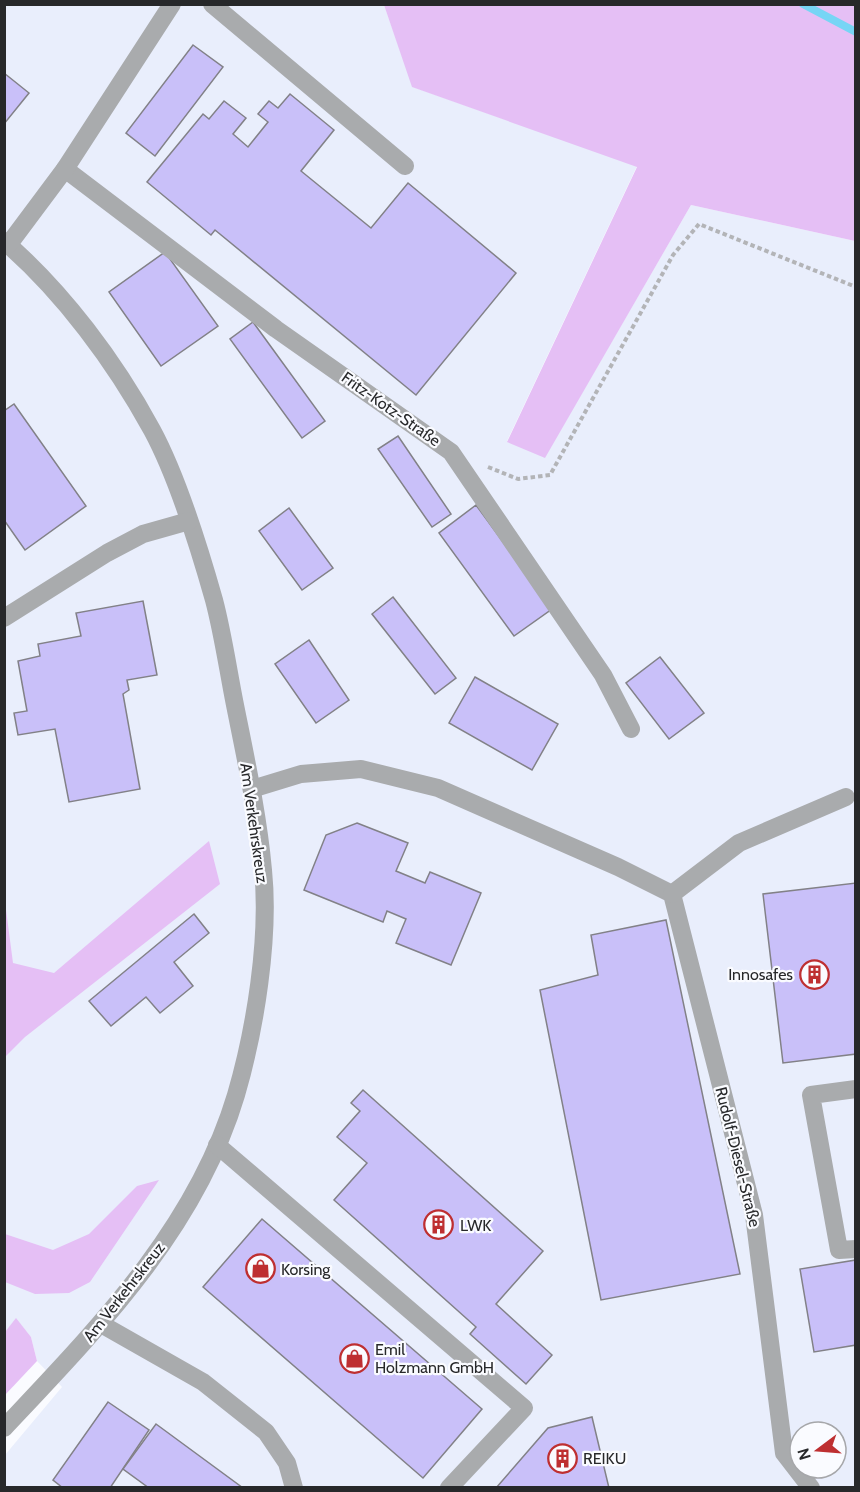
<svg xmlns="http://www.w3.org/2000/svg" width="860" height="1492" font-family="Cabin,sans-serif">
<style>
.built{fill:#e9eefc;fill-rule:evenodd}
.green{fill:#e5bff5}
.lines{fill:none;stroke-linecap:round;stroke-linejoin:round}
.stream{stroke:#77d5f5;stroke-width:8}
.building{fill:#c9c0f9;stroke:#828187;stroke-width:1.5}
.path{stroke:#b3b4b7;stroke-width:4;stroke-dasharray:4.5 3;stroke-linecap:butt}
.minor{stroke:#a9abad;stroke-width:18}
.labels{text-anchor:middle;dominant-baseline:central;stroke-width:4.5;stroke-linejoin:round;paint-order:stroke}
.street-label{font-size:16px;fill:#27282a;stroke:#fafbff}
.poi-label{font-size:16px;fill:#27282a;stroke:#fafbff;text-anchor:start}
</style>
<rect width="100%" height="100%" fill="#fafbff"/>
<!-- built -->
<path class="built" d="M 5,5 L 384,5 L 413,87 L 637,166 L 507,441 L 545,457 L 691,205 L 855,241 L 855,1487 L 5,1487 L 5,1455 L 62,1387 L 37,1361 L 31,1337 L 16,1319 L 5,1332 ZM 800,1432 L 836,1432 L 836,1468 L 800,1468 Z"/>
<!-- green -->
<g class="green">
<path d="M 384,5 L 855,5 L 855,241 L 691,205 L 545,458 L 507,442 L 637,167 L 412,87 Z"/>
<path d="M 209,841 L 220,884 L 25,1037 L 5,1057 L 5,902 L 13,963 L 54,973 Z"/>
<path d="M 159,1180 L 90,1282 L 69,1293 L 35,1294 L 5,1282 L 5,1234 L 53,1250 L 89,1234 L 137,1186 Z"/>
<path d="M 16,1318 L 31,1337 L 37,1361 L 5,1395 L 5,1332 Z"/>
</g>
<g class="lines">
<!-- stream -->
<path class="stream" d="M 803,4 L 856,32"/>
</g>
<!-- building -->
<g class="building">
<path d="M 193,45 L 223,67 L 155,156 L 126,133 Z"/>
<path d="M 4,73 L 29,93 L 4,124 Z"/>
<path d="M 290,94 L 334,130 L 301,171 L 371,228 L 408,183 L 516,273 L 416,395 L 215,230 L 211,235 L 147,182 L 203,114 L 209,119 L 224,101 L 246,118 L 233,134 L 248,147 L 268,122 L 258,114 L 269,101 L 278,108 Z"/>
<path d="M 165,252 L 218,326 L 161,366 L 109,292 Z"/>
<path d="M 253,322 L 325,421 L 302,438 L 230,339 Z"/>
<path d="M 14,404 L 86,506 L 25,550 L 4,520 L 4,411 Z"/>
<path d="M 398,436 L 451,514 L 432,527 L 378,449 Z"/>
<path d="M 476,505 L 552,609 L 514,636 L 439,533 Z"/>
<path d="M 289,508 L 333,568 L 302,590 L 259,531 Z"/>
<path d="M 393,597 L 456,678 L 435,694 L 372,614 Z"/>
<path d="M 143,601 L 157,675 L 127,680 L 129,690 L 123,694 L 140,789 L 69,802 L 55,729 L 18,735 L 14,713 L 27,711 L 18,661 L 40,656 L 38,644 L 81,636 L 76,613 Z"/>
<path d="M 309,640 L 349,700 L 316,723 L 275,664 Z"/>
<path d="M 660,657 L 704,713 L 669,739 L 626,683 Z"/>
<path d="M 475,677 L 558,724 L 532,770 L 449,723 Z"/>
<path d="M 357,823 L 408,843 L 396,871 L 425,883 L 430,872 L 481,893 L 451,965 L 396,943 L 406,919 L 387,911 L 383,922 L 304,890 L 326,835 Z"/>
<path d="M 856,883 L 856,1054 L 783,1063 L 763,894 Z"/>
<path d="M 194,914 L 209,933 L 174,962 L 193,986 L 160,1013 L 146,997 L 111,1026 L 89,1001 Z"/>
<path d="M 666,920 L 740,1274 L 601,1300 L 540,990 L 598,975 L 591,935 Z"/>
<path d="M 363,1090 L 543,1251 L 496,1304 L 552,1355 L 526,1384 L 470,1334 L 476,1327 L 334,1200 L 367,1163 L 337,1137 L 360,1111 L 351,1103 Z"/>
<path d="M 262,1219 L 482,1409 L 423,1478 L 203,1287 Z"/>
<path d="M 856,1260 L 856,1345 L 814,1352 L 800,1269 Z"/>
<path d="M 108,1402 L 149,1430 L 110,1488 L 63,1488 L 53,1480 Z"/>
<path d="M 592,1417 L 609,1488 L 496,1488 L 548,1428 Z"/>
<path d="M 156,1424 L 243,1488 L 149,1488 L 123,1469 Z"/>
</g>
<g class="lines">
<!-- path -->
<path class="path" d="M 488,467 L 518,479 L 550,475 L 673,255 L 699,224 L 856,287"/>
<!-- minor -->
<g class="minor">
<path d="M 212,4 L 405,166"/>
<path d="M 65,169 L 276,329 L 451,452 L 603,675 L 631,729"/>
<path d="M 4,241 C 63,292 115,362 152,430 C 178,478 199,547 214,600 C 223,634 228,670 235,705 C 246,760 258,815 263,870 C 270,938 255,1030 236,1095 C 196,1229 97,1329 4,1428"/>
<path d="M 9,244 L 65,169 L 172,4"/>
<path d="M 4,618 L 107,553 L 143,534 L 189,521"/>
<path d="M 252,789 L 301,774 L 361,769 L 438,788 L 618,867 L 672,894 L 754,1215 L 784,1453 L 811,1488"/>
<path d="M 672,894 L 739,843 L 846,797"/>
<path d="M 856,1089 L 811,1095 L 839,1250 L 856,1249"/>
<path d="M 217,1145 L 524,1408 L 449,1488"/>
<path d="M 101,1324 L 203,1382 L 266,1432 L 287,1463 L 294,1488"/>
</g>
</g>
<!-- icons -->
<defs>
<symbol id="building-ring" viewBox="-11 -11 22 22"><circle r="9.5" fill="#fafbff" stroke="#be2f31" stroke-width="1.5"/><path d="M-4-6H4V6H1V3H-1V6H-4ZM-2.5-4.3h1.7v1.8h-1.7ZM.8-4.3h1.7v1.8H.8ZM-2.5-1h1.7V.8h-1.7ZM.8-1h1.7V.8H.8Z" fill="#be2f31"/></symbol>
<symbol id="shop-ring" viewBox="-11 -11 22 22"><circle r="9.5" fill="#fafbff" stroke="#be2f31" stroke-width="1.5"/><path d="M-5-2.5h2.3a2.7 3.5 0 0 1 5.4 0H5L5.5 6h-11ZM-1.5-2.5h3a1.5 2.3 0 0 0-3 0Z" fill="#be2f31"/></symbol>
</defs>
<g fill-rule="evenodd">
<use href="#building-ring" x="798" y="958" width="33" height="33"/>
<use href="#building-ring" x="422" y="1208" width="33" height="33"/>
<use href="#shop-ring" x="244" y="1252" width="33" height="33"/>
<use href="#shop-ring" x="338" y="1342" width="33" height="33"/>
<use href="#building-ring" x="546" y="1442" width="33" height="33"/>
</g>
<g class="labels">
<!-- street labels -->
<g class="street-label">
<text transform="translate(391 409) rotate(35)">Fritz-Kotz-Straße</text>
<text transform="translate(254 823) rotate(82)">Am Verkehrskreuz</text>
<text transform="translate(738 1157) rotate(76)">Rudolf-Diesel-Straße</text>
<text transform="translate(124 1292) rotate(-52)">Am Verkehrskreuz</text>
</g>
<!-- poi labels -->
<g class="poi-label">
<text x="793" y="974" text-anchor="end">Innosafes</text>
<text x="460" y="1225">LWK</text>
<text x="281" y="1269">Korsing</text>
<text x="375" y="1349">Emil<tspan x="375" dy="18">Holzmann GmbH</tspan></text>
<text x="583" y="1458">REIKU</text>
</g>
</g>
<!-- border -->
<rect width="860" height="1492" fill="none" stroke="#27282a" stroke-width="12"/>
<!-- north arrow -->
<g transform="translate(818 1450) rotate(254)"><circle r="28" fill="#fafbff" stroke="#a6a7aa" stroke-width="1.5"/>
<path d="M0-4.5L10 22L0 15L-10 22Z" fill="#be2f31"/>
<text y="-9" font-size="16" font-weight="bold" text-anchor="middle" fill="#27282a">N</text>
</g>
</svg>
